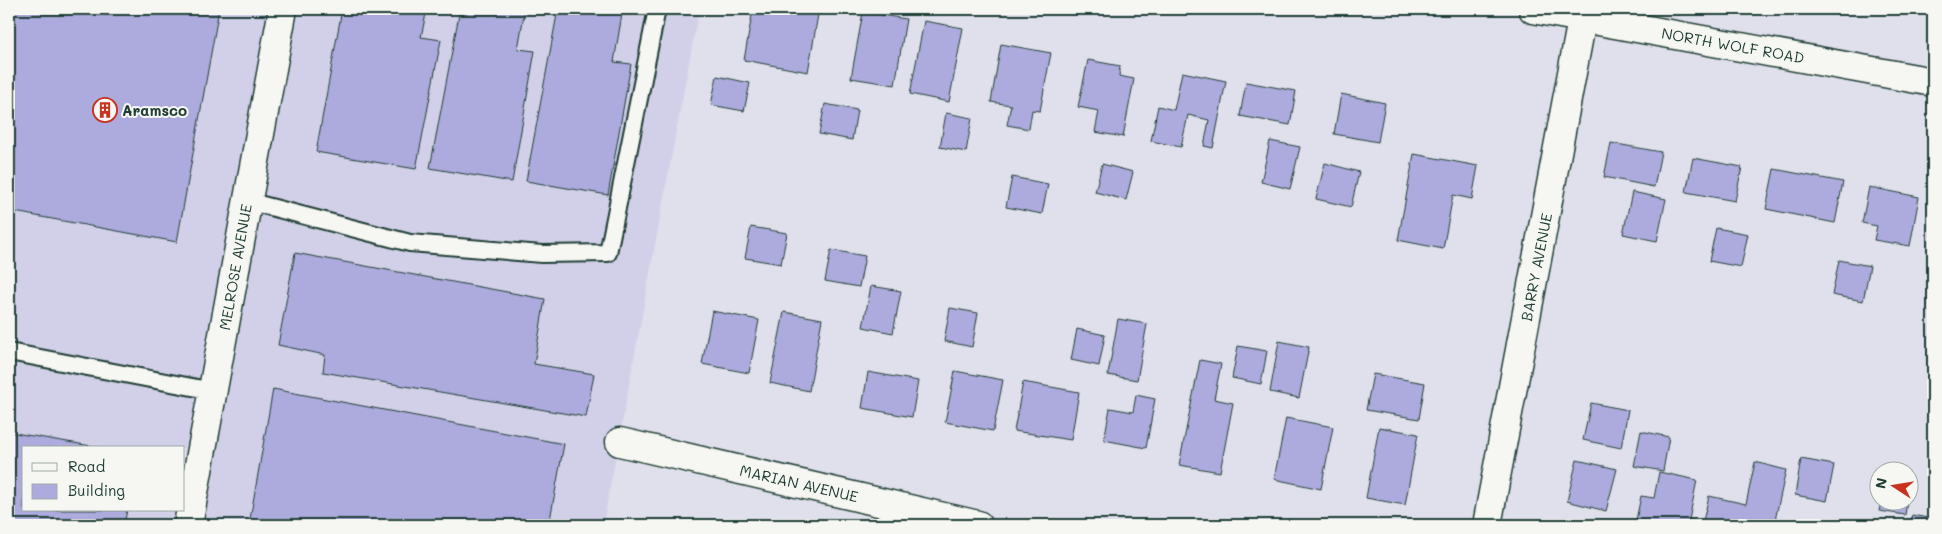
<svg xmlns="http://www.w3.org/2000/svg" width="1942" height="534" font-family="Mali,sans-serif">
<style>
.built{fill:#d1d0e8;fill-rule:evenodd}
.building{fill:#adabdd;stroke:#1f3d34}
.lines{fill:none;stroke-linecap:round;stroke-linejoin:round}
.service-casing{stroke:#1f3d34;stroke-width:20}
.minor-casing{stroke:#1f3d34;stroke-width:31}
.secondary-casing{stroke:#1f3d34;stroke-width:31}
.service{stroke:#f6f6f2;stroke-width:16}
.minor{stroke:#f6f6f2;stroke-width:28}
.secondary{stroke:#f6f6f2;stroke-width:28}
.labels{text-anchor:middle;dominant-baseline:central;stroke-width:4;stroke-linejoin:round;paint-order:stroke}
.street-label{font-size:15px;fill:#1f3d34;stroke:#f6f6f2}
.poi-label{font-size:15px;font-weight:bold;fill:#1f3d34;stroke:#f6f6f2;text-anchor:start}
</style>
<rect width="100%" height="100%" fill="#e0e0ec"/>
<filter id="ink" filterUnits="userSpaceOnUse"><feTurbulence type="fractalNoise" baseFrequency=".02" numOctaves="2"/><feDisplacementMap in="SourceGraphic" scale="10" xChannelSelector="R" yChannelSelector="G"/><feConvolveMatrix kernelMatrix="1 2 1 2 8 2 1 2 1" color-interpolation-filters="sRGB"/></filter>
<g filter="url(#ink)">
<!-- built -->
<path class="built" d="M 9,9 L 699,9 L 603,525 L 9,525 ZM 24,448 L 184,448 L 184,510 L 24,510 Z"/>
<!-- building -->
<g class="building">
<path d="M 9,9 L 219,9 L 177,242 L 9,211 Z"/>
<path d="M 342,9 L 427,9 L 421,37 L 441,40 L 416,169 L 316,152 Z"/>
<path d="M 460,9 L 525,9 L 518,49 L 535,51 L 512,182 L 430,168 Z"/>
<path d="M 558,9 L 594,9 L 622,14 L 614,62 L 631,64 L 608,195 L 526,181 Z"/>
<path d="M 753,9 L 819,9 L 808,72 L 744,60 Z"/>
<path d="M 863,12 L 906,19 L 895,85 L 851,78 Z"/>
<path d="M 924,21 L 963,28 L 949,102 L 910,94 Z"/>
<path d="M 1001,44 L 1051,53 L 1040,111 L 1032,110 L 1029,129 L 1007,125 L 1011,105 L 991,102 Z"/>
<path d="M 1088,60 L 1120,66 L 1119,76 L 1134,79 L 1123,137 L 1095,132 L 1099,111 L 1078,107 Z"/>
<path d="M 1182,72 L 1226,81 L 1213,148 L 1204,146 L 1209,120 L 1188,115 L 1181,147 L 1151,141 L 1158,106 L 1174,110 Z"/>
<path d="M 717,76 L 750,83 L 744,111 L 711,105 Z"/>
<path d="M 1246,82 L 1296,91 L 1290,125 L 1240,116 Z"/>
<path d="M 1341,94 L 1385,103 L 1378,142 L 1334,134 Z"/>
<path d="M 825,104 L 857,110 L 852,140 L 819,134 Z"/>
<path d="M 946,113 L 972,118 L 966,152 L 940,147 Z"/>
<path d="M 1270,141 L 1300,147 L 1290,189 L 1261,182 Z"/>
<path d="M 1611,143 L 1661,152 L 1654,187 L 1604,177 Z"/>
<path d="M 1414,154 L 1478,166 L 1472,199 L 1453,195 L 1443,249 L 1398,240 Z"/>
<path d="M 1693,158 L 1742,167 L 1735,201 L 1686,192 Z"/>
<path d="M 1325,163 L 1359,172 L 1351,207 L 1316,199 Z"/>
<path d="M 1102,164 L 1133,172 L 1126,200 L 1095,192 Z"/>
<path d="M 1774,169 L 1843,182 L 1835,223 L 1766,209 Z"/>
<path d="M 1012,177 L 1048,184 L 1042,214 L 1006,207 Z"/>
<path d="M 1869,187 L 1919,197 L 1910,246 L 1874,240 L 1877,226 L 1862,223 Z"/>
<path d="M 1632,192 L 1666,199 L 1657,241 L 1623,234 Z"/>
<path d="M 751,227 L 787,233 L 781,264 L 745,258 Z"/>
<path d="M 1716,228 L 1748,234 L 1741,267 L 1709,261 Z"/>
<path d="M 831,250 L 865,256 L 859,287 L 825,281 Z"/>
<path d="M 295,253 L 545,299 L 534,364 L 594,374 L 586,417 L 323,372 L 325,355 L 278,345 Z"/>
<path d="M 1839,260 L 1870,266 L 1863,301 L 1832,295 Z"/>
<path d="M 871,286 L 901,291 L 893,333 L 863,327 Z"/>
<path d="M 950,308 L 978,313 L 972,347 L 944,341 Z"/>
<path d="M 712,311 L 759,320 L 749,373 L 702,364 Z"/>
<path d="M 784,312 L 822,319 L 809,391 L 770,383 Z"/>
<path d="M 1118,319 L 1147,324 L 1137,380 L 1108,375 Z"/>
<path d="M 1077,329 L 1105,335 L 1099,366 L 1071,360 Z"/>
<path d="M 1279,341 L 1309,347 L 1299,398 L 1270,392 Z"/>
<path d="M 1238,346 L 1267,351 L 1261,384 L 1232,378 Z"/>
<path d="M 1200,360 L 1221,364 L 1214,399 L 1233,403 L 1220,472 L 1179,465 Z"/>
<path d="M 955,371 L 1003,380 L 993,431 L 945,422 Z"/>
<path d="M 868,372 L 918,381 L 912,417 L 862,408 Z"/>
<path d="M 1373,374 L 1425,383 L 1419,419 L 1366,410 Z"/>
<path d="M 1023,382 L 1079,392 L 1071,440 L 1014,431 Z"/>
<path d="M 273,389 L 564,444 L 549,525 L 249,525 Z"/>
<path d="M 1136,395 L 1155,399 L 1146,448 L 1104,440 L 1110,408 L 1133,412 Z"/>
<path d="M 1591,403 L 1628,410 L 1621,448 L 1583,440 Z"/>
<path d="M 1286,418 L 1333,427 L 1321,489 L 1274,479 Z"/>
<path d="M 1379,427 L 1418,434 L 1405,505 L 1366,498 Z"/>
<path d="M 1641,431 L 1669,437 L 1663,471 L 1634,466 Z"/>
<path d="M 9,432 L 103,448 L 24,448 L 24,510 L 127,510 L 124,525 L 9,525 Z"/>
<path d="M 1801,459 L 1834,465 L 1827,501 L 1795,495 Z"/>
<path d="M 1577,460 L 1617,469 L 1606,511 L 1567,501 Z"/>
<path d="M 1755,462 L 1786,470 L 1774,525 L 1702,525 L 1709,496 L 1746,504 Z"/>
<path d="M 1659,472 L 1697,480 L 1688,525 L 1635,525 L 1641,496 L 1654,498 Z"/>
<path d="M 1881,502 L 1907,502 L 1905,515 L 1879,511 Z"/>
<path d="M 1912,515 L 1933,519 L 1933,525 L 1910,525 Z"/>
</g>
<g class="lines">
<defs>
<g id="service">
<path d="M 247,201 L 410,243 L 542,254 L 608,253 L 657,9"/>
<path d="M 9,352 L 213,391"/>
</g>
<g id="minor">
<path d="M 620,442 L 978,525"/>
<path d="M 188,525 L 283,9"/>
<path d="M 1487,525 L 1584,9"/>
</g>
<path id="secondary" d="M 1533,9 L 1933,82"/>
</defs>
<!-- service casing -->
<use href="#service" class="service-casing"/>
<!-- minor casing -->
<use href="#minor" class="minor-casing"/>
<!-- secondary casing -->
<use href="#secondary" class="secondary-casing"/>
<!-- service -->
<use href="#service" class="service"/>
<!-- minor -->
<use href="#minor" class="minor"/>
<!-- secondary -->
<use href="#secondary" class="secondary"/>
</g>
</g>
<!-- icons -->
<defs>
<symbol id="building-ring" viewBox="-11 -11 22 22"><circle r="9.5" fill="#f6f6f2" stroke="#c8321e" stroke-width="1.5"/><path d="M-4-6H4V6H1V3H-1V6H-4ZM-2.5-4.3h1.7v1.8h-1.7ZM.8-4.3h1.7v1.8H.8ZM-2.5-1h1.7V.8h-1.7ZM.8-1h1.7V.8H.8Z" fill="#c8321e"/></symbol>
</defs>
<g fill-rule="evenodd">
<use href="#building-ring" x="91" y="96" width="28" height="28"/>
</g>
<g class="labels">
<!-- street labels -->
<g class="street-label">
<text transform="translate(1733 45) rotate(10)">NORTH WOLF ROAD</text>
<text transform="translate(235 267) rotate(-80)">MELROSE AVENUE</text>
<text transform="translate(1536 267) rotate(-79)">BARRY AVENUE</text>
<text transform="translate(799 483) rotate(13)">MARIAN AVENUE</text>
</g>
<!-- poi labels -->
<g class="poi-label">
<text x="122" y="110">Aramsco</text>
</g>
</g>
<!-- margin -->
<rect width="1942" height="534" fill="none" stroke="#f6f6f2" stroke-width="30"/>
<rect x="15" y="15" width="1912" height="504" fill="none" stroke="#1f3d34" stroke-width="2" filter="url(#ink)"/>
<!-- legend -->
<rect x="22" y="446" width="162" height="65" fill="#f6f6f2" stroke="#a0aca6"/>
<rect x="32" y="463" width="25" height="8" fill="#f6f6f2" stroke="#a0aca6"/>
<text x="68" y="472" font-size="15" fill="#1f3d34">Road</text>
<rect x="32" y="484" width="25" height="15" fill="#adabdd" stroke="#a0aca6"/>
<text x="68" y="496" font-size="15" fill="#1f3d34">Building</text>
<!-- north arrow -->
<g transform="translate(1894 486) rotate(282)"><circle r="24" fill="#f6f6f2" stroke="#a0aca6"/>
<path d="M0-4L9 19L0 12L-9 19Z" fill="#c8321e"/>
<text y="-8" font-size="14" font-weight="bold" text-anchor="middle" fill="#1f3d34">N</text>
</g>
</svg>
